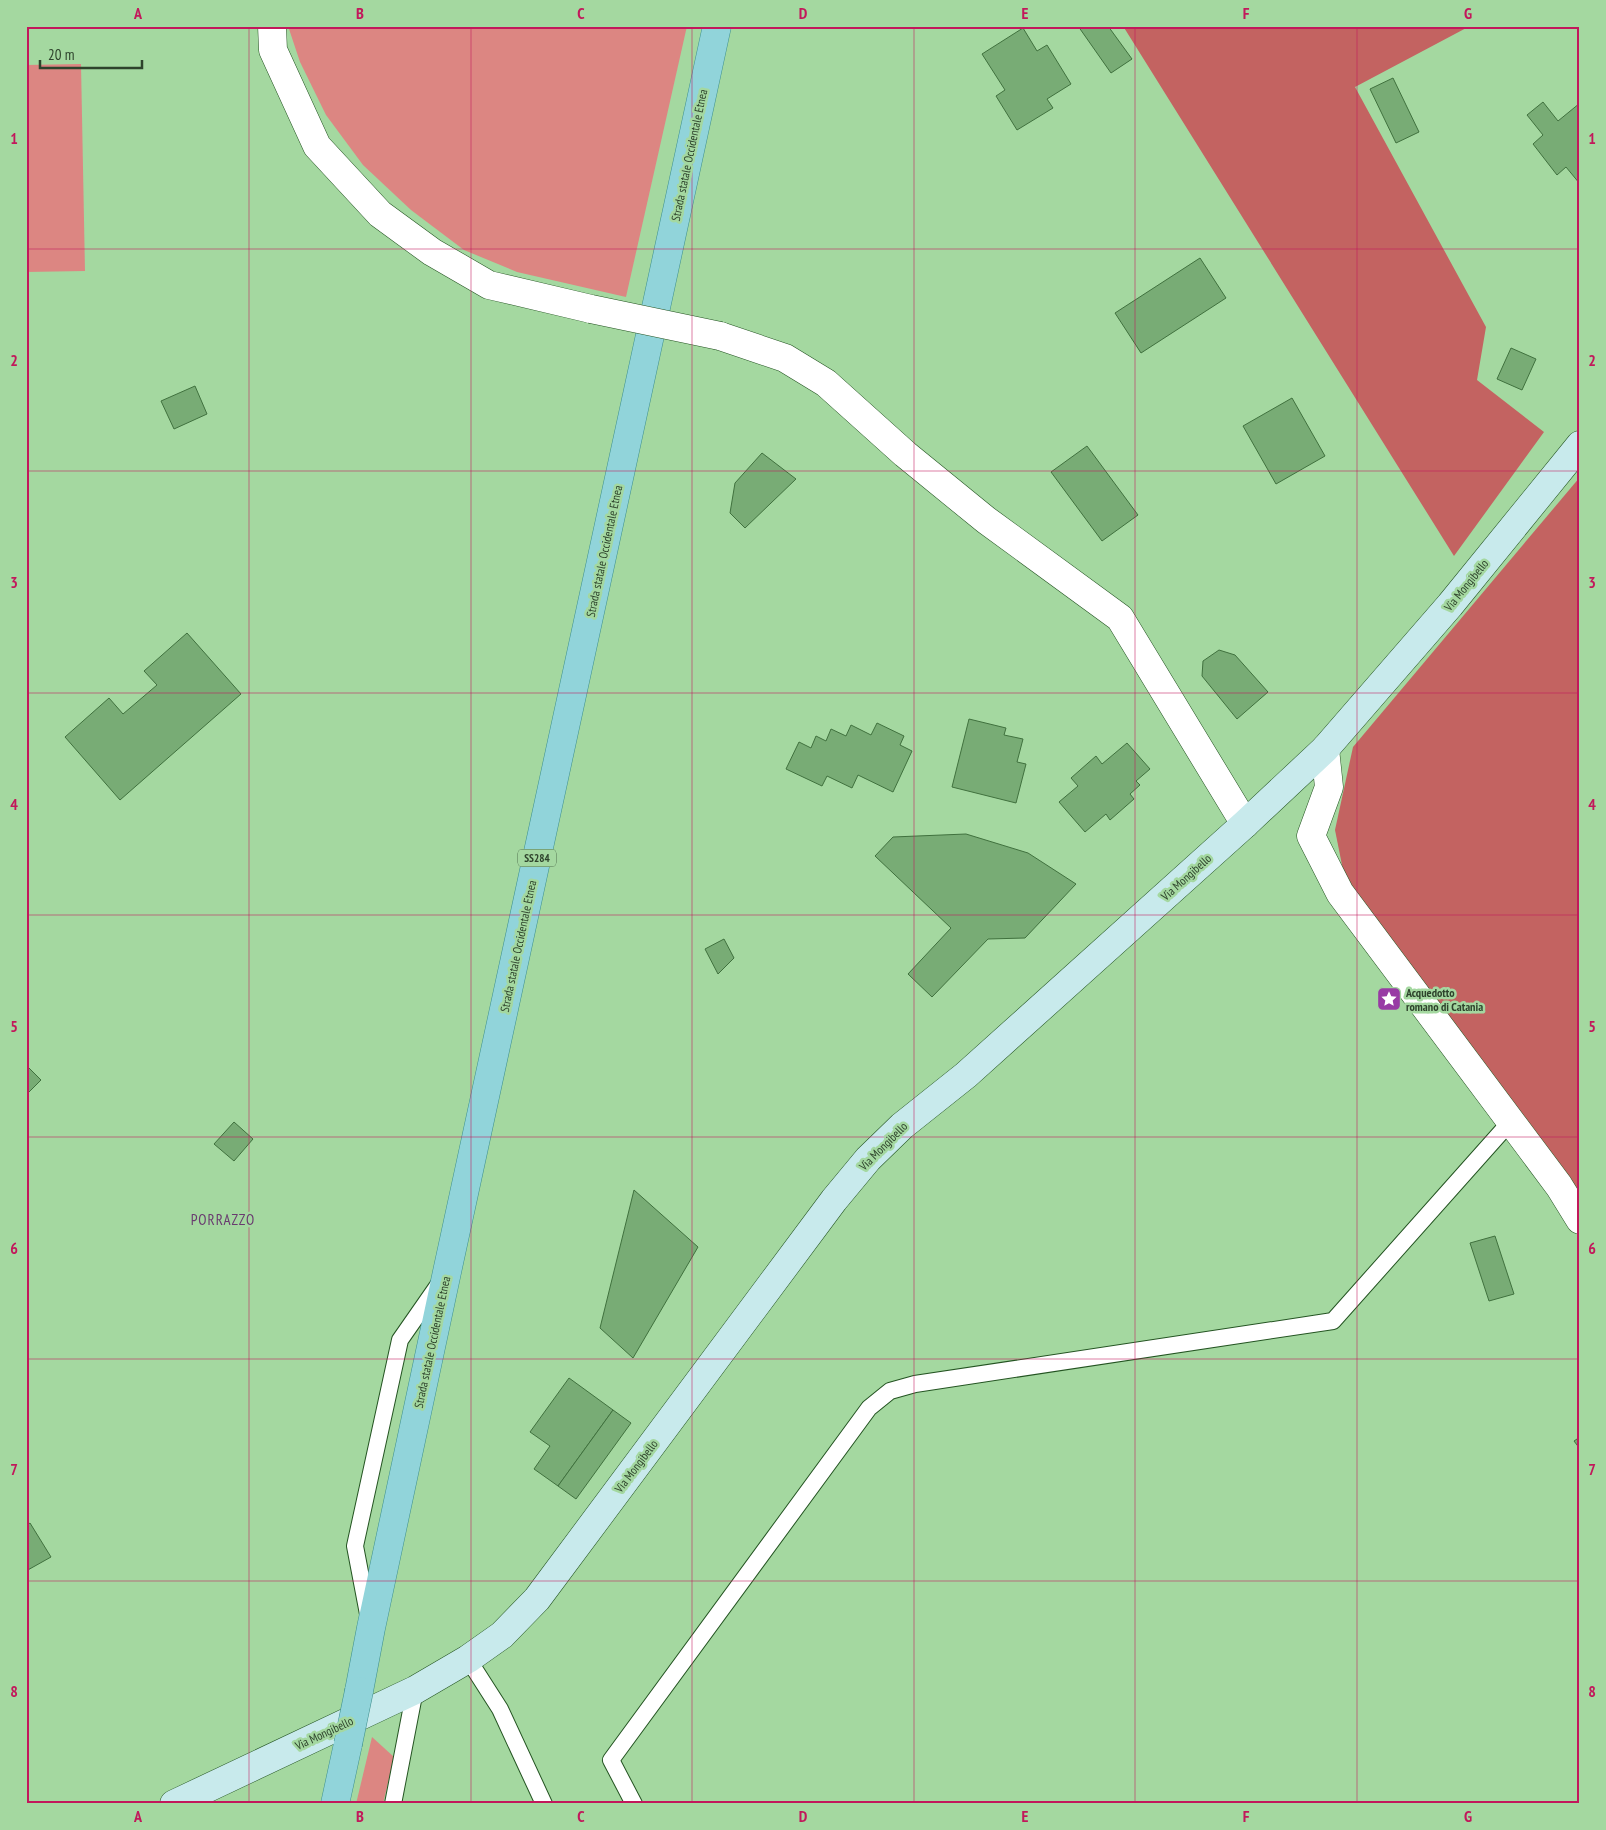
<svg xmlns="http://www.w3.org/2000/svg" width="1606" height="1830" font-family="'PT Sans Narrow',sans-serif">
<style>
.green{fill:#dc8682}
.forest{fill:#c36361}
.building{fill:#78ac75;stroke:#40713e}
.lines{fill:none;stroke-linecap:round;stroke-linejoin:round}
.lane-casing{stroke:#245422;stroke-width:18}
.street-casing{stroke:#245422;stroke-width:29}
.secondary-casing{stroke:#245422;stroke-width:29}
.primary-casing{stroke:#3e8f8d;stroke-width:29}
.lane{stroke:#fff;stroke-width:16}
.street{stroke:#fff;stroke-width:28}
.secondary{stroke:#c8eaec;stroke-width:28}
.primary{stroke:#91d4da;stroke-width:28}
.street-bridge-casing{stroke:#245422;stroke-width:29;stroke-linecap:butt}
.primary-bridge-casing{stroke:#3e8f8d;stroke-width:29;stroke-linecap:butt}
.street-bridge{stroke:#fff;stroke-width:28}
.primary-bridge{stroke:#91d4da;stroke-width:28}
.grid{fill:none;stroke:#c2185b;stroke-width:1;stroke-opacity:0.55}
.labels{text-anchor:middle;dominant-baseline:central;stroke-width:5;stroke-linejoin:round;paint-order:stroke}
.shield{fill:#a4d8a0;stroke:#51704f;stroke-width:1}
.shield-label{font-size:11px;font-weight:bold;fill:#2e432c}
.street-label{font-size:12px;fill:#2e432c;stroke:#a4d8a0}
.poi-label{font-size:12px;font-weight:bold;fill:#2e432c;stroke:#a4d8a0;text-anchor:start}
.quarter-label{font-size:15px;letter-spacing:1px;fill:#693b6f;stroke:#a4d8a0}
.neatline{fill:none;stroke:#c2185b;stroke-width:2}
.grid-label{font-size:16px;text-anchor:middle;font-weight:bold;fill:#c2185b}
</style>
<rect width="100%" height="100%" fill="#a4d8a0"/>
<!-- green -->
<g class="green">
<path d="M 288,26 L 687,26 L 626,297 L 517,272 L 464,250 L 411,210 L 363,165 L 326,115 L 300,62 Z"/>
<path d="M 81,64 L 85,271 L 26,272 L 26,65 Z"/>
<path d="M 372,1737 L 394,1757 L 383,1804 L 356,1804 Z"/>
</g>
<!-- forest -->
<g class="forest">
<path d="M 1123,26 L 1470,26 L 1355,87 L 1486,327 L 1477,380 L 1544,432 L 1454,556 Z"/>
<path d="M 1580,477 L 1580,1209 L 1345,880 L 1335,830 L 1353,747 Z"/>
</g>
<!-- building -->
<g class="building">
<path d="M 1078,26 L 1108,26 L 1132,59 L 1111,73 Z"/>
<path d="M 1023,28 L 1037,51 L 1047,45 L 1071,84 L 1047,99 L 1053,108 L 1017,130 L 996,96 L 1005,90 L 982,54 Z"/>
<path d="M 1393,78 L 1419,132 L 1396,143 L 1370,89 Z"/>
<path d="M 1543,102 L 1558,121 L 1580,103 L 1580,184 L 1566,167 L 1557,175 L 1533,144 L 1543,135 L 1527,115 Z"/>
<path d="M 1200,258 L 1226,298 L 1141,353 L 1115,313 Z"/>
<path d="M 1511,348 L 1536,359 L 1522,390 L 1497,379 Z"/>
<path d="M 195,386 L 207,414 L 174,429 L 161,401 Z"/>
<path d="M 1292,398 L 1325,456 L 1276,484 L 1243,426 Z"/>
<path d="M 1087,446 L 1138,515 L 1102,541 L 1051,472 Z"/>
<path d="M 762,453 L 796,479 L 745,528 L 730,513 L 735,483 Z"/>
<path d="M 187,633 L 241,694 L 120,800 L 65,737 L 109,698 L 123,714 L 157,685 L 144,671 Z"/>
<path d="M 1219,650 L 1235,655 L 1268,692 L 1237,719 L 1202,676 L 1203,661 Z"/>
<path d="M 969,719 L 1006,728 L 1004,735 L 1023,739 L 1017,762 L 1026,764 L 1016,803 L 952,787 Z"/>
<path d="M 877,723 L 904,736 L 900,745 L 912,751 L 893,792 L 858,775 L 852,788 L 827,776 L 822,786 L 786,769 L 799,742 L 811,748 L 816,736 L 826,741 L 831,729 L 846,736 L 851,725 L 871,735 Z"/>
<path d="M 1127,743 L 1150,769 L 1136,781 L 1140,785 L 1130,794 L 1134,799 L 1110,820 L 1106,814 L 1085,832 L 1059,802 L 1078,786 L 1071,778 L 1096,756 L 1102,764 Z"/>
<path d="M 966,834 L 1028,853 L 1076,884 L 1025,938 L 988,939 L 932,997 L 908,974 L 951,928 L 875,856 L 893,837 Z"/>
<path d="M 724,939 L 734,958 L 718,974 L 705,949 Z"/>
<path d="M 26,1065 L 41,1080 L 26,1095 Z"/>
<path d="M 234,1122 L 253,1139 L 234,1161 L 214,1144 Z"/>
<path d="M 634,1190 L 698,1247 L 633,1358 L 600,1328 Z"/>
<path d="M 1495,1236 L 1514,1294 L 1489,1301 L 1470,1243 Z"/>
<path d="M 569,1378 L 613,1410 L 558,1486 L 534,1469 L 550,1446 L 530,1432 Z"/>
<path d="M 613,1410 L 631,1423 L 576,1499 L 558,1486 Z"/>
<path d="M 1580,1437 L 1580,1449 L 1574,1441 Z"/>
<path d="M 30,1523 L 51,1557 L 26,1571 L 26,1526 Z"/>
</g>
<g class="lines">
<defs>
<g id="lane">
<path d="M 368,1614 L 355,1546 L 400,1340 L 439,1284"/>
<path d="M 468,1659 L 500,1709 L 544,1804"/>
<path d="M 393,1804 L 415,1690"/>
<path d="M 634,1804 L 611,1760 L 869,1408 L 890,1391 L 915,1384 L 1333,1321 L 1511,1121"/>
</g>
<g id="street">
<path d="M 272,26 L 273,50 L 317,146 L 380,214 L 432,252 L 489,285 L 591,309"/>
<path d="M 720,336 L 785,358 L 826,383 L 905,454 L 986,520 L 1120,618 L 1245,824"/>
<path d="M 1325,749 L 1329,787 L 1311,836 L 1340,893 L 1559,1186 L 1580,1220"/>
</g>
<path id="secondary" d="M 174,1804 L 415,1690 L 468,1659 L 502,1635 L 537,1599 L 834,1200 L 868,1159 L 902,1126 L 966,1075 L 1245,824 L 1325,749 L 1450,605 L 1580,445"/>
<g id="primary">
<path d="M 359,1691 L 371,1628 L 447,1272 L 717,26"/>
<path d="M 335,1804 L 348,1744"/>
</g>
</defs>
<!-- lane casing -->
<use href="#lane" class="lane-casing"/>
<!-- street casing -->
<use href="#street" class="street-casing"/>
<!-- secondary casing -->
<use href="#secondary" class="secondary-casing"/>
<!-- primary casing -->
<use href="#primary" class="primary-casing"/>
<!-- lane -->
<use href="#lane" class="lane"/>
<!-- street -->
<use href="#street" class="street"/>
<!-- secondary -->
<use href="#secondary" class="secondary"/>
<!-- primary -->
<use href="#primary" class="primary"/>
<defs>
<path id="street-bridge" d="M 591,309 L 720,336"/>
<path id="primary-bridge" d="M 348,1744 L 359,1691"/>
</defs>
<!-- street-bridge casing -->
<use href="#street-bridge" class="street-bridge-casing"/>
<!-- primary-bridge casing -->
<use href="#primary-bridge" class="primary-bridge-casing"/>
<!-- street-bridge -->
<use href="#street-bridge" class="street-bridge"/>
<!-- primary-bridge -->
<use href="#primary-bridge" class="primary-bridge"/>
</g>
<!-- grid -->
<path class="grid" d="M 249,26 L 249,1804M 471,26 L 471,1804M 692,26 L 692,1804M 914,26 L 914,1804M 1135,26 L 1135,1804M 1357,26 L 1357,1804M 26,249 L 1580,249M 26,471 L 1580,471M 26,693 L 1580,693M 26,915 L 1580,915M 26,1137 L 1580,1137M 26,1359 L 1580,1359M 26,1581 L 1580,1581"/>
<!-- icons -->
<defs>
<symbol id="sight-square" viewBox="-11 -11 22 22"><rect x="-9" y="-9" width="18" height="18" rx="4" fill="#983ba4" stroke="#a4d8a0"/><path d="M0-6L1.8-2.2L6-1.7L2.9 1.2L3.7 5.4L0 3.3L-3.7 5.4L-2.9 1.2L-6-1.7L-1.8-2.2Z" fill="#fff"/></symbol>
</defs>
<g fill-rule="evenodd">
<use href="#sight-square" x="1375" y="985" width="28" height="28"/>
</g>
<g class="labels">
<!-- shield labels -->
<rect class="shield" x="518" y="849.5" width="38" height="17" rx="4"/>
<g class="shield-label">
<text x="537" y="858">SS284</text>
</g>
<!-- street labels -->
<g class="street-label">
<text transform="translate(689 155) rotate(-78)">Strada statale Occidentale Etnea</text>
<text transform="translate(604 551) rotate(-78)">Strada statale Occidentale Etnea</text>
<text transform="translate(1466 585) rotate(-51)">Via Mongibello</text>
<text transform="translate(1186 877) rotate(-42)">Via Mongibello</text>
<text transform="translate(518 946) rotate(-78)">Strada statale Occidentale Etnea</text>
<text transform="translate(883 1146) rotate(-45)">Via Mongibello</text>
<text transform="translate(432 1342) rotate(-78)">Strada statale Occidentale Etnea</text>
<text transform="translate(636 1466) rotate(-53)">Via Mongibello</text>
<text transform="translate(324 1733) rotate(-25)">Via Mongibello</text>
</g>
<!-- poi labels -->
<g class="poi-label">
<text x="1406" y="992">Acquedotto<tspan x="1406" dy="14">romano di Catania</tspan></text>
</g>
<!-- quarter labels -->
<g class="quarter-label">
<text x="223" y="1219">PORRAZZO</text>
</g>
</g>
<!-- border -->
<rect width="1606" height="1830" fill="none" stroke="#a4d8a0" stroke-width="55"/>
<!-- scale -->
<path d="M40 60v8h102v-8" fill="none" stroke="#2e432c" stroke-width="2.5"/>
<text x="48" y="60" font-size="15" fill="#2e432c" stroke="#a4d8a0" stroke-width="4" paint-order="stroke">20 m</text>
<rect x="28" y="28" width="1550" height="1774" class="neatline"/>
<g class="grid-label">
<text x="138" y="19">A</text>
<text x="360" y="19">B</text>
<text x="581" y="19">C</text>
<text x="803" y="19">D</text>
<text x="1025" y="19">E</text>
<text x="1246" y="19">F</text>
<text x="1468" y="19">G</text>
<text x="14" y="144">1</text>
<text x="1592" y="144">1</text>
<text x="14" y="366">2</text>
<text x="1592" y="366">2</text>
<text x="14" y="588">3</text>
<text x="1592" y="588">3</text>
<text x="14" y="810">4</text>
<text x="1592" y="810">4</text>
<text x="14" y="1032">5</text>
<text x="1592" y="1032">5</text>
<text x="14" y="1254">6</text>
<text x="1592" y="1254">6</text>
<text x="14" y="1475">7</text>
<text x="1592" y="1475">7</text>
<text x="14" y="1697">8</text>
<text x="1592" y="1697">8</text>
<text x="138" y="1822">A</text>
<text x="360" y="1822">B</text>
<text x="581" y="1822">C</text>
<text x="803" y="1822">D</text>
<text x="1025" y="1822">E</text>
<text x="1246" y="1822">F</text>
<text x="1468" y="1822">G</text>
</g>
</svg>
